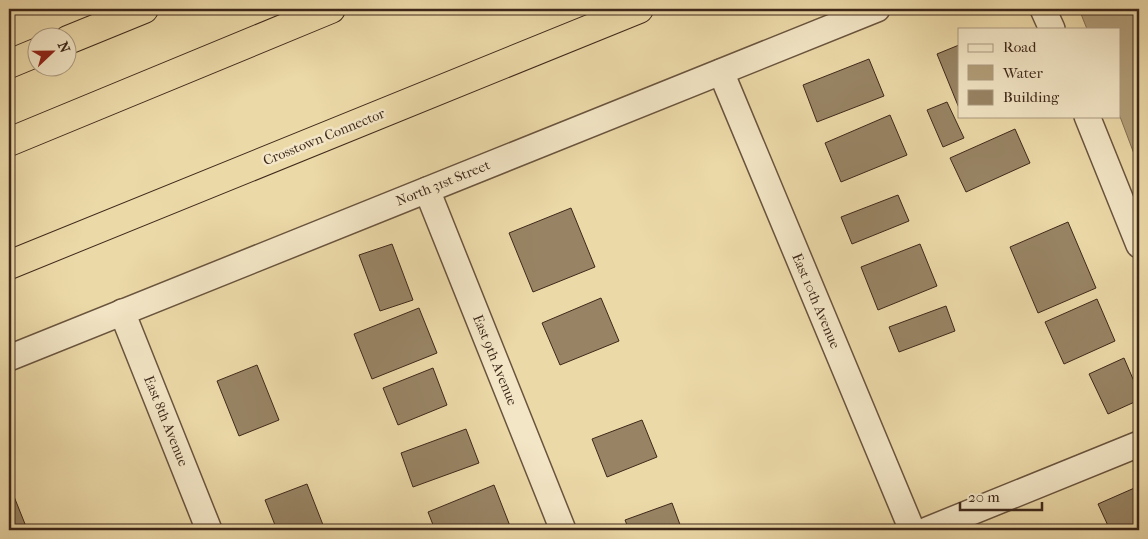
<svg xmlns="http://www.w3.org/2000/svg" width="1148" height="539" font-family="'IM FELL French Canon',serif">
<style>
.water{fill:#b19d78;stroke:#836e52}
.building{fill:#988464;stroke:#3e281a}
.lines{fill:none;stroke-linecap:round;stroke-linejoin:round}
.minor-casing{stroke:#6a543e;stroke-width:28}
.motorway-casing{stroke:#3e281a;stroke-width:30}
.minor{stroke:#f3e6c6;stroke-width:25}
.motorway{stroke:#ecd9a8;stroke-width:28}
.labels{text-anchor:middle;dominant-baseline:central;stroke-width:5;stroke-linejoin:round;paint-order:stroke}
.street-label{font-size:14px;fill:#3e281a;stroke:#f3e6c6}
</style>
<rect width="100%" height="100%" fill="#ecd9a8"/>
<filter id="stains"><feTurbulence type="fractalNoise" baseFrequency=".004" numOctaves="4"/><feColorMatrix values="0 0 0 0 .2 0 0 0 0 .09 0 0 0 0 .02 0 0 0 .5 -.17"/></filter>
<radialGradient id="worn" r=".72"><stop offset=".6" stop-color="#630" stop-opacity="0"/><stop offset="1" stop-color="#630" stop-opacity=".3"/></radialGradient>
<!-- water -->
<path class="water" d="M 1079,9 L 1139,9 L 1139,167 L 1119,114 L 1119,29 L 1087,29 Z"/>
<!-- building -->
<g class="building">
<path d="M 959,45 L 959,108 L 937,54 Z"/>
<path d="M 869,59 L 884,96 L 817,122 L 803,85 Z"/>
<path d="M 947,102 L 964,138 L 943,147 L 927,110 Z"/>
<path d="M 890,115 L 907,155 L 841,182 L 825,143 Z"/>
<path d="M 1015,129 L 1030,163 L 966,192 L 950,158 Z"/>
<path d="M 898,195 L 909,221 L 852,244 L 841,217 Z"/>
<path d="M 571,208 L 595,267 L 533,292 L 509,233 Z"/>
<path d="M 1068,222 L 1096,288 L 1038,313 L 1010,247 Z"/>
<path d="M 392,244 L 413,300 L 380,311 L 359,255 Z"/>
<path d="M 920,244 L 937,286 L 878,310 L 861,267 Z"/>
<path d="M 601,298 L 619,341 L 560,365 L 542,323 Z"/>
<path d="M 1097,299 L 1115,341 L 1064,364 L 1045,322 Z"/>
<path d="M 946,306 L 955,331 L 899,352 L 889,327 Z"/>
<path d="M 419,308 L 437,353 L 372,379 L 354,334 Z"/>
<path d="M 1124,358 L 1139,393 L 1139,400 L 1108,414 L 1089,374 Z"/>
<path d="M 257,365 L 279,420 L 239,436 L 217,381 Z"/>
<path d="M 433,368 L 447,405 L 398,425 L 383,388 Z"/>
<path d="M 642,420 L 657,457 L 607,477 L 592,439 Z"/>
<path d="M 466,429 L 479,463 L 413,487 L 401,453 Z"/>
<path d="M 9,484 L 25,524 L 9,530 Z"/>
<path d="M 307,484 L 325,530 L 277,530 L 265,500 Z"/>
<path d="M 494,485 L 510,526 L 499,530 L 435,530 L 428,512 Z"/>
<path d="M 1139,486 L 1139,526 L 1130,530 L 1110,530 L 1098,504 Z"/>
<path d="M 672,503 L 682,530 L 629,530 L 625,520 Z"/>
</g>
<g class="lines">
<defs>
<g id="minor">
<path d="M 1043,9 L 1052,29"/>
<path d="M 721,72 L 912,530"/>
<path d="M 1087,116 L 1139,245"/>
<path d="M 427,190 L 563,530"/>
<path d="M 122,312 L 209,530"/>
<path d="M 9,358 L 877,9"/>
<path d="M 927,530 L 1139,444"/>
</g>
<g id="motorway">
<path d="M 68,40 L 144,9"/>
<path d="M 9,64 L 38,52"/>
<path d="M 9,142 L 331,9"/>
<path d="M 9,265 L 639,9"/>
</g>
</defs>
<!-- minor casing -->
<use href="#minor" class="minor-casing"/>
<!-- motorway casing -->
<use href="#motorway" class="motorway-casing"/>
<!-- minor -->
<use href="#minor" class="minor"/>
<!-- motorway -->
<use href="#motorway" class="motorway"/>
</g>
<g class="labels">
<!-- street labels -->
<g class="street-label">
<text transform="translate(324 137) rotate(-22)">Crosstown Connector</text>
<text transform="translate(443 183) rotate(-22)">North 31st Street</text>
<text transform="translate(816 301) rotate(67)">East 10th Avenue</text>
<text transform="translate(495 360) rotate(68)">East 9th Avenue</text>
<text transform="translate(166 421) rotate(68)">East 8th Avenue</text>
</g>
</g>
<!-- margin -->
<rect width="1148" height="539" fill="none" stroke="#ecd9a8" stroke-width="30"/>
<rect x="10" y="10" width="1128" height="519" fill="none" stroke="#3e281a" stroke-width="2.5"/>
<rect x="15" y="15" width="1118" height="509" fill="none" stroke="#3e281a"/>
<!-- legend -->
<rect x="958" y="28" width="162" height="90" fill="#f3e6c6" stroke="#ab9a81"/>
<rect x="968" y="44" width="25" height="8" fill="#f3e6c6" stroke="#ab9a81"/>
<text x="1003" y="52" font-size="15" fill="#3e281a">Road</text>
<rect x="968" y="65" width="25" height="15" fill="#b19d78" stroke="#ab9a81"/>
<text x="1003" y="78" font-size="15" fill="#3e281a">Water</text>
<rect x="968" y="90" width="25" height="15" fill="#988464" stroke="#ab9a81"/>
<text x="1003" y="102" font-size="15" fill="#3e281a">Building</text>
<!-- north arrow -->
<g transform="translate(52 52) rotate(68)"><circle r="24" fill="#f3e6c6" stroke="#ab9a81"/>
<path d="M0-4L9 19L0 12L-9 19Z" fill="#8f2418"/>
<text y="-8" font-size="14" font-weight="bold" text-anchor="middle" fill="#3e281a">N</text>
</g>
<!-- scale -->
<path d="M960 502v8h82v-8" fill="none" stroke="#3e281a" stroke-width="2.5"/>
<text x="968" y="502" font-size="15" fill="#3e281a" stroke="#f3e6c6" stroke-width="4" paint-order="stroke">20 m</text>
<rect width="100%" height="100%" filter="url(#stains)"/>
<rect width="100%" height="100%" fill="url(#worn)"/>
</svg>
